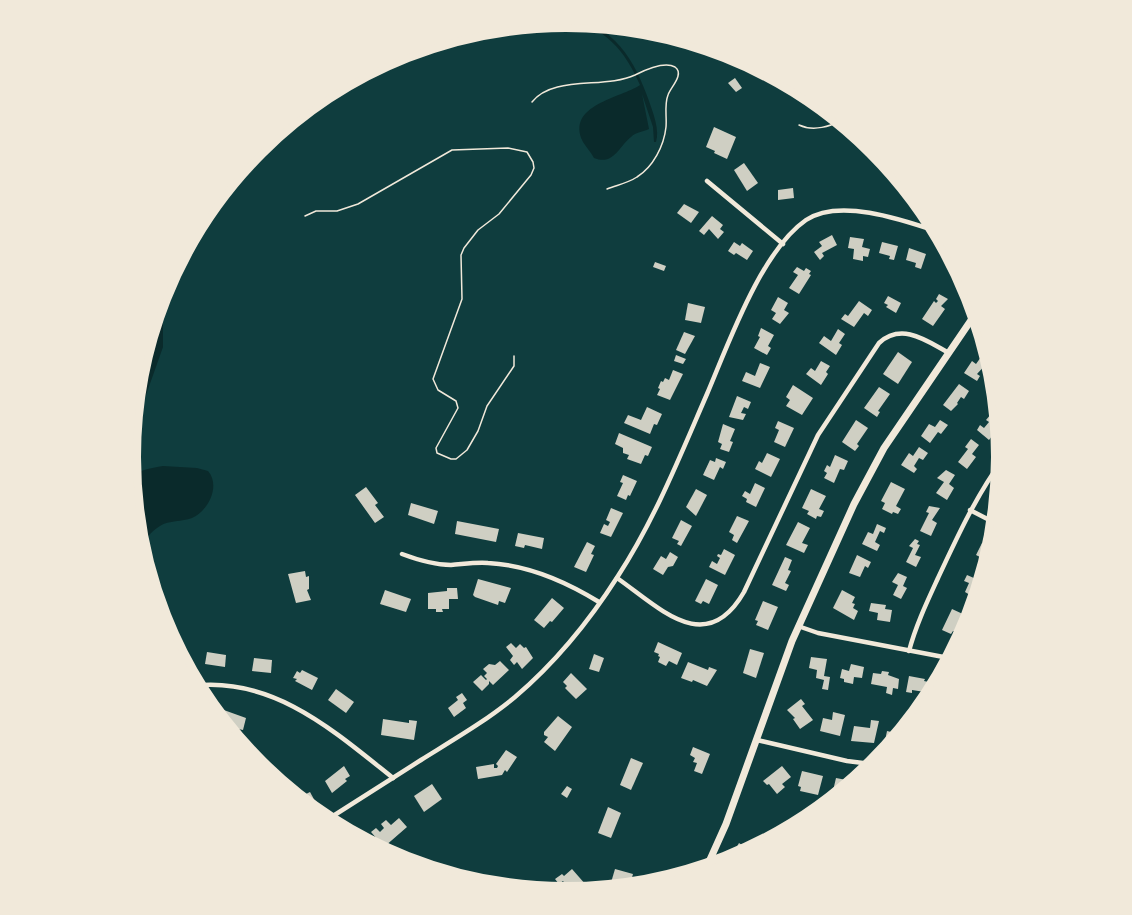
<svg xmlns="http://www.w3.org/2000/svg" width="1132" height="915" font-family="Raleway,sans-serif">
<style>
.water{fill:#0a2a2b}
.building{fill:#cfcfc3}
.lines{fill:none;stroke-linecap:round;stroke-linejoin:round}
.path{stroke:#f1e9da;stroke-width:1.5}
.minor{stroke:#f1e9da;stroke-width:4.5}
.secondary{stroke:#f1e9da;stroke-width:7}
.rim{fill:none;stroke:#f1e9da;stroke-width:8}
</style>
<rect width="100%" height="100%" fill="#0f3d3e"/>
<!-- water -->
<g class="water">
<path d="M 566,18 C 614,23 635,61 649,101 C 653,113 660,130 656,142 L 654,142 L 653,127 L 642,94 L 649,129 C 643,132 636,132 631,137 C 619,146 614,166 594,158 C 591,152 586,147 583,142 C 565,105 621,98 640,85 C 626,52 604,25 567,21 C 558,20 547,22 540,21 Z"/>
<path d="M 156,301 L 163,320 L 163,347 L 146,395 L 134,411 L 130,423 L 135,371 Z"/>
<path d="M 163,466 L 197,468 L 208,471 C 221,486 208,511 192,518 C 182,522 169,520 160,526 C 151,531 143,542 137,550 L 129,480 C 136,470 151,468 163,466 Z"/>
</g>
<!-- building -->
<g class="building">
<path d="M 735,78 L 742,88 L 736,92 L 728,83 Z"/>
<path d="M 714,127 L 736,137 L 727,159 L 714,153 L 715,151 L 706,147 Z"/>
<path d="M 744,163 L 758,183 L 747,191 L 734,170 Z"/>
<path d="M 793,188 L 794,198 L 778,200 L 778,190 Z"/>
<path d="M 684,204 L 699,212 L 691,223 L 677,213 Z"/>
<path d="M 712,216 L 723,225 L 720,229 L 724,232 L 718,239 L 709,229 L 704,235 L 699,231 Z"/>
<path d="M 832,235 L 837,245 L 822,253 L 824,256 L 820,260 L 814,252 L 822,246 L 819,242 Z"/>
<path d="M 850,237 L 864,239 L 862,247 L 870,249 L 868,257 L 863,256 L 863,261 L 853,259 L 854,249 L 848,248 Z"/>
<path d="M 734,242 L 740,246 L 742,243 L 753,251 L 747,260 L 736,253 L 734,255 L 728,251 Z"/>
<path d="M 882,242 L 898,246 L 894,260 L 889,259 L 890,256 L 879,253 Z"/>
<path d="M 909,248 L 926,254 L 921,269 L 915,267 L 916,263 L 906,260 Z"/>
<path d="M 956,260 L 965,277 L 951,267 Z"/>
<path d="M 655,262 L 666,266 L 664,271 L 653,267 Z"/>
<path d="M 797,267 L 804,271 L 806,268 L 811,271 L 809,274 L 811,275 L 799,294 L 789,288 L 798,275 L 793,272 Z"/>
<path d="M 939,294 L 948,299 L 941,306 L 945,309 L 933,326 L 922,319 L 934,301 L 936,303 L 938,301 L 936,299 Z"/>
<path d="M 888,296 L 901,303 L 896,313 L 886,307 L 888,305 L 884,303 Z"/>
<path d="M 778,297 L 788,303 L 784,310 L 789,313 L 780,324 L 772,319 L 776,313 L 771,310 Z"/>
<path d="M 859,301 L 872,310 L 868,316 L 864,313 L 854,327 L 841,319 L 845,314 L 848,316 Z"/>
<path d="M 688,303 L 705,307 L 701,323 L 685,320 Z"/>
<path d="M 761,328 L 774,335 L 768,346 L 771,348 L 767,355 L 754,348 L 760,337 L 758,336 Z"/>
<path d="M 838,329 L 845,334 L 839,343 L 842,345 L 836,355 L 819,343 L 824,336 L 831,341 Z"/>
<path d="M 684,332 L 695,336 L 685,354 L 676,350 Z"/>
<path d="M 898,352 L 912,362 L 898,384 L 883,374 Z"/>
<path d="M 676,355 L 686,359 L 683,364 L 674,361 Z"/>
<path d="M 981,357 L 988,362 L 977,374 L 980,376 L 977,381 L 964,373 L 972,361 L 976,364 Z"/>
<path d="M 821,361 L 830,366 L 826,372 L 828,374 L 821,385 L 806,374 L 811,368 L 815,371 Z"/>
<path d="M 760,363 L 770,367 L 760,388 L 742,381 L 746,372 L 755,376 Z"/>
<path d="M 673,370 L 683,374 L 670,400 L 657,395 L 660,389 L 658,388 L 661,381 L 663,382 L 665,378 L 669,380 Z"/>
<path d="M 959,384 L 969,391 L 964,399 L 961,397 L 957,403 L 958,404 L 951,411 L 943,405 Z"/>
<path d="M 793,385 L 813,398 L 802,415 L 786,406 L 790,400 L 786,397 Z"/>
<path d="M 879,387 L 890,394 L 878,411 L 880,412 L 877,417 L 864,408 Z"/>
<path d="M 737,396 L 751,402 L 748,409 L 744,407 L 741,413 L 746,414 L 743,420 L 729,417 Z"/>
<path d="M 647,407 L 662,414 L 657,425 L 654,424 L 650,434 L 624,423 L 628,415 L 641,420 Z"/>
<path d="M 991,414 L 999,419 L 994,425 L 998,428 L 989,440 L 977,430 L 980,425 L 984,428 L 989,422 L 986,420 Z"/>
<path d="M 856,420 L 868,428 L 857,444 L 859,446 L 855,451 L 842,442 Z"/>
<path d="M 940,420 L 948,425 L 941,434 L 938,432 L 930,443 L 921,436 L 929,424 L 935,427 Z"/>
<path d="M 778,421 L 794,428 L 785,447 L 774,442 L 779,430 L 775,428 Z"/>
<path d="M 723,424 L 735,429 L 730,441 L 733,442 L 729,452 L 720,449 L 722,444 L 718,442 Z"/>
<path d="M 619,433 L 652,447 L 648,456 L 645,455 L 641,464 L 627,459 L 629,455 L 623,453 L 623,448 L 615,444 Z"/>
<path d="M 971,439 L 979,445 L 972,454 L 976,457 L 967,469 L 958,462 L 968,449 L 965,447 Z"/>
<path d="M 919,447 L 928,453 L 923,460 L 919,458 L 914,466 L 917,469 L 914,473 L 901,465 L 909,453 L 913,456 Z"/>
<path d="M 767,453 L 780,459 L 771,477 L 755,469 L 759,461 L 762,463 Z"/>
<path d="M 835,455 L 848,461 L 844,470 L 840,469 L 834,483 L 824,478 L 827,473 L 824,471 L 827,465 L 830,467 Z"/>
<path d="M 716,458 L 726,462 L 723,469 L 720,467 L 714,480 L 703,475 L 710,460 L 715,462 Z"/>
<path d="M 946,470 L 955,475 L 949,484 L 954,488 L 947,500 L 936,493 L 944,482 L 937,478 Z"/>
<path d="M 623,475 L 637,481 L 630,496 L 628,495 L 626,500 L 617,496 L 623,483 L 620,482 Z"/>
<path d="M 891,482 L 905,489 L 896,506 L 901,509 L 898,514 L 893,512 L 892,514 L 882,509 L 885,503 L 881,501 Z"/>
<path d="M 755,483 L 765,488 L 756,507 L 746,502 L 747,499 L 742,496 L 745,491 L 750,494 Z"/>
<path d="M 366,487 L 378,503 L 375,505 L 384,517 L 375,523 L 355,495 Z"/>
<path d="M 696,489 L 707,495 L 696,516 L 686,507 Z"/>
<path d="M 811,489 L 826,496 L 819,509 L 824,511 L 821,517 L 817,516 L 816,519 L 807,514 L 809,511 L 802,508 Z"/>
<path d="M 411,503 L 438,511 L 434,524 L 408,515 Z"/>
<path d="M 929,506 L 940,508 L 932,520 L 937,523 L 931,536 L 920,531 L 929,513 L 926,512 Z"/>
<path d="M 611,508 L 623,513 L 611,537 L 600,533 L 604,524 L 608,526 L 610,522 L 606,520 Z"/>
<path d="M 737,516 L 749,521 L 737,543 L 732,540 L 734,535 L 729,532 Z"/>
<path d="M 681,520 L 692,526 L 681,546 L 677,544 L 679,541 L 672,538 Z"/>
<path d="M 457,521 L 499,529 L 496,542 L 455,534 Z"/>
<path d="M 798,522 L 810,528 L 802,543 L 808,545 L 804,553 L 786,545 Z"/>
<path d="M 877,524 L 886,528 L 884,533 L 880,531 L 875,542 L 880,545 L 877,551 L 862,544 L 868,532 L 873,534 Z"/>
<path d="M 518,533 L 544,538 L 542,549 L 525,545 L 524,548 L 515,546 Z"/>
<path d="M 915,539 L 919,541 L 917,544 L 920,545 L 915,555 L 921,557 L 916,567 L 906,562 L 913,548 L 909,546 Z"/>
<path d="M 587,542 L 595,546 L 591,554 L 594,555 L 586,572 L 574,567 Z"/>
<path d="M 982,543 L 995,549 L 994,555 L 990,553 L 986,561 L 991,563 L 987,571 L 978,567 L 982,558 L 976,555 Z"/>
<path d="M 724,549 L 735,555 L 725,575 L 709,567 L 712,561 L 717,564 L 720,558 L 717,556 L 718,554 L 721,555 Z"/>
<path d="M 670,552 L 678,557 L 673,566 L 668,567 L 663,575 L 653,569 L 661,556 L 666,559 Z"/>
<path d="M 857,555 L 871,562 L 868,568 L 865,566 L 860,577 L 849,573 Z"/>
<path d="M 785,557 L 792,560 L 788,570 L 791,571 L 785,583 L 789,585 L 786,591 L 772,585 Z"/>
<path d="M 305,571 L 306,577 L 309,576 L 309,589 L 307,590 L 311,600 L 296,603 L 288,574 Z"/>
<path d="M 898,573 L 907,577 L 903,586 L 907,588 L 901,599 L 893,595 L 898,585 L 892,582 Z"/>
<path d="M 967,575 L 983,582 L 974,606 L 966,602 L 970,595 L 965,592 L 969,583 L 964,581 Z"/>
<path d="M 478,579 L 511,588 L 505,603 L 499,601 L 498,605 L 475,597 L 473,595 Z"/>
<path d="M 706,579 L 718,585 L 709,604 L 703,601 L 701,604 L 695,601 Z"/>
<path d="M 447,588 L 457,588 L 458,599 L 449,599 L 449,609 L 442,609 L 443,612 L 436,612 L 436,609 L 428,609 L 428,593 L 447,591 Z"/>
<path d="M 385,590 L 411,599 L 406,612 L 380,604 Z"/>
<path d="M 842,590 L 855,597 L 852,603 L 855,604 L 853,608 L 858,611 L 854,620 L 833,608 Z"/>
<path d="M 552,598 L 564,608 L 552,622 L 550,621 L 544,628 L 534,620 Z"/>
<path d="M 763,601 L 778,607 L 768,630 L 756,625 L 758,621 L 755,620 Z"/>
<path d="M 871,603 L 886,605 L 885,609 L 892,610 L 890,622 L 877,620 L 878,613 L 869,611 Z"/>
<path d="M 952,609 L 965,615 L 963,620 L 967,622 L 959,639 L 954,637 L 956,632 L 953,631 L 951,634 L 942,630 Z"/>
<path d="M 658,642 L 682,653 L 677,665 L 669,661 L 666,666 L 658,662 L 660,657 L 658,656 L 659,654 L 654,652 Z"/>
<path d="M 511,643 L 516,648 L 520,644 L 524,648 L 526,647 L 533,658 L 522,669 L 517,662 L 514,665 L 510,660 L 513,656 L 506,647 Z"/>
<path d="M 181,647 L 185,662 L 180,663 L 173,649 Z"/>
<path d="M 750,649 L 764,653 L 756,678 L 743,673 Z"/>
<path d="M 207,652 L 226,655 L 225,667 L 205,664 Z"/>
<path d="M 594,654 L 604,658 L 599,672 L 589,669 Z"/>
<path d="M 811,657 L 827,659 L 824,676 L 830,677 L 828,690 L 822,689 L 824,680 L 816,678 L 817,670 L 809,668 Z"/>
<path d="M 254,658 L 272,660 L 271,673 L 252,671 Z"/>
<path d="M 500,661 L 509,670 L 493,685 L 489,681 L 489,684 L 482,691 L 473,682 L 481,675 L 486,680 L 487,679 L 484,676 L 487,673 L 483,669 L 489,664 L 495,665 Z"/>
<path d="M 688,662 L 708,670 L 709,667 L 717,670 L 707,686 L 693,680 L 692,682 L 681,678 Z"/>
<path d="M 851,664 L 864,667 L 862,678 L 854,677 L 853,684 L 844,682 L 844,679 L 840,678 L 842,669 L 849,671 Z"/>
<path d="M 302,670 L 318,678 L 312,690 L 295,681 L 297,679 L 293,678 L 297,671 L 300,673 Z"/>
<path d="M 882,671 L 889,672 L 888,675 L 899,679 L 898,689 L 893,688 L 892,695 L 886,693 L 887,687 L 871,684 L 873,673 L 881,674 Z"/>
<path d="M 571,673 L 587,689 L 576,699 L 565,688 L 567,686 L 563,682 Z"/>
<path d="M 909,676 L 925,679 L 924,681 L 933,683 L 930,696 L 924,695 L 925,692 L 912,690 L 912,693 L 906,692 Z"/>
<path d="M 336,689 L 354,702 L 346,713 L 328,700 Z"/>
<path d="M 462,693 L 467,700 L 463,703 L 466,708 L 454,717 L 448,708 L 458,700 L 456,697 Z"/>
<path d="M 801,699 L 805,704 L 802,706 L 813,720 L 800,729 L 793,719 L 795,718 L 787,710 Z"/>
<path d="M 221,709 L 246,718 L 243,730 L 220,725 L 221,722 L 214,718 L 215,712 L 220,713 Z"/>
<path d="M 833,712 L 845,715 L 840,736 L 820,731 L 823,718 L 832,720 Z"/>
<path d="M 558,716 L 572,727 L 555,751 L 544,742 L 548,737 L 544,735 L 544,732 Z"/>
<path d="M 383,719 L 409,723 L 409,720 L 417,721 L 414,740 L 381,735 Z"/>
<path d="M 871,720 L 879,721 L 874,743 L 851,741 L 854,726 L 870,728 Z"/>
<path d="M 887,731 L 904,735 L 894,748 L 884,746 Z"/>
<path d="M 693,747 L 710,754 L 702,774 L 694,771 L 697,763 L 693,762 L 695,758 L 690,755 Z"/>
<path d="M 506,750 L 517,757 L 507,772 L 505,770 L 502,775 L 478,779 L 476,767 L 494,764 L 494,768 L 497,768 L 498,766 L 496,764 Z"/>
<path d="M 631,758 L 643,763 L 631,790 L 620,785 Z"/>
<path d="M 344,766 L 350,776 L 345,779 L 347,781 L 332,793 L 325,781 Z"/>
<path d="M 782,766 L 791,777 L 782,784 L 785,787 L 777,794 L 769,784 L 767,785 L 763,781 Z"/>
<path d="M 802,771 L 823,776 L 818,795 L 800,791 L 801,787 L 798,786 Z"/>
<path d="M 836,778 L 857,782 L 856,785 L 845,795 L 840,794 L 840,797 L 832,795 Z"/>
<path d="M 432,784 L 442,799 L 424,812 L 414,796 Z"/>
<path d="M 567,786 L 572,789 L 567,798 L 561,794 Z"/>
<path d="M 310,792 L 316,803 L 304,808 L 294,800 Z"/>
<path d="M 608,807 L 621,813 L 611,838 L 598,833 Z"/>
<path d="M 399,818 L 407,827 L 384,847 L 371,832 L 376,828 L 380,832 L 384,828 L 381,824 L 386,820 L 391,825 Z"/>
<path d="M 739,843 L 752,852 L 750,855 L 733,864 L 736,860 L 731,857 Z"/>
<path d="M 572,869 L 586,885 L 605,885 L 603,892 L 572,896 L 574,892 L 569,889 L 563,881 L 559,884 L 555,879 L 562,874 L 564,876 Z"/>
<path d="M 615,869 L 633,874 L 628,891 L 610,886 Z"/>
</g>
<g class="lines">
<!-- path -->
<g class="path">
<path d="M 532,102 C 553,75 605,89 635,75 C 645,70 664,61 675,67 C 685,74 670,88 668,95 C 664,105 667,117 666,127 C 664,146 653,167 637,177 C 628,183 617,185 607,189"/>
<path d="M 799,125 C 814,132 830,126 844,120"/>
<path d="M 305,216 L 316,211 L 337,211 L 358,204 L 452,150 L 508,148 L 527,152 L 533,162 L 534,168 L 531,175 L 499,214 L 478,230 L 464,248 L 461,255 L 462,299 L 433,379 L 438,390 L 456,401 L 458,408 L 436,448 L 437,453 L 451,459 L 456,459 L 467,450 L 478,431 L 487,406 L 514,366 L 514,356"/>
</g>
<!-- minor -->
<g class="minor">
<path d="M 707,181 L 783,244"/>
<path d="M 970,510 L 999,525"/>
<path d="M 402,554 C 418,560 434,565 451,565 C 464,564 476,562 488,563 C 529,565 565,581 599,602"/>
<path d="M 617,578 C 660,608 706,658 744,592 L 818,435 L 879,343 C 902,322 927,341 949,353"/>
<path d="M 798,626 L 818,633 L 954,659"/>
<path d="M 909,651 C 916,625 927,602 938,578 C 958,535 977,494 1005,456"/>
<path d="M 192,686 C 273,676 334,731 393,778"/>
<path d="M 757,740 L 847,761 L 879,765"/>
<path d="M 322,823 C 355,802 388,781 421,760 C 453,740 486,721 515,697 C 555,663 590,620 618,576 C 655,519 680,456 707,394 C 728,345 761,251 806,220 C 840,197 906,221 942,233"/>
</g>
<!-- secondary -->
<path class="secondary" d="M 704,873 L 726,824 L 792,641 L 854,504 L 884,448 L 978,310"/>
</g>
<!-- crop -->
<path d="M0 0H1132V915H0ZM137 457a429 429 0 1 1 858 0a429 429 0 1 1-858 0Z" fill="#f1e9da" fill-rule="evenodd"/>
<path class="rim" d="M137 457a429 429 0 1 1 858 0a429 429 0 1 1-858 0Z"/>
</svg>
